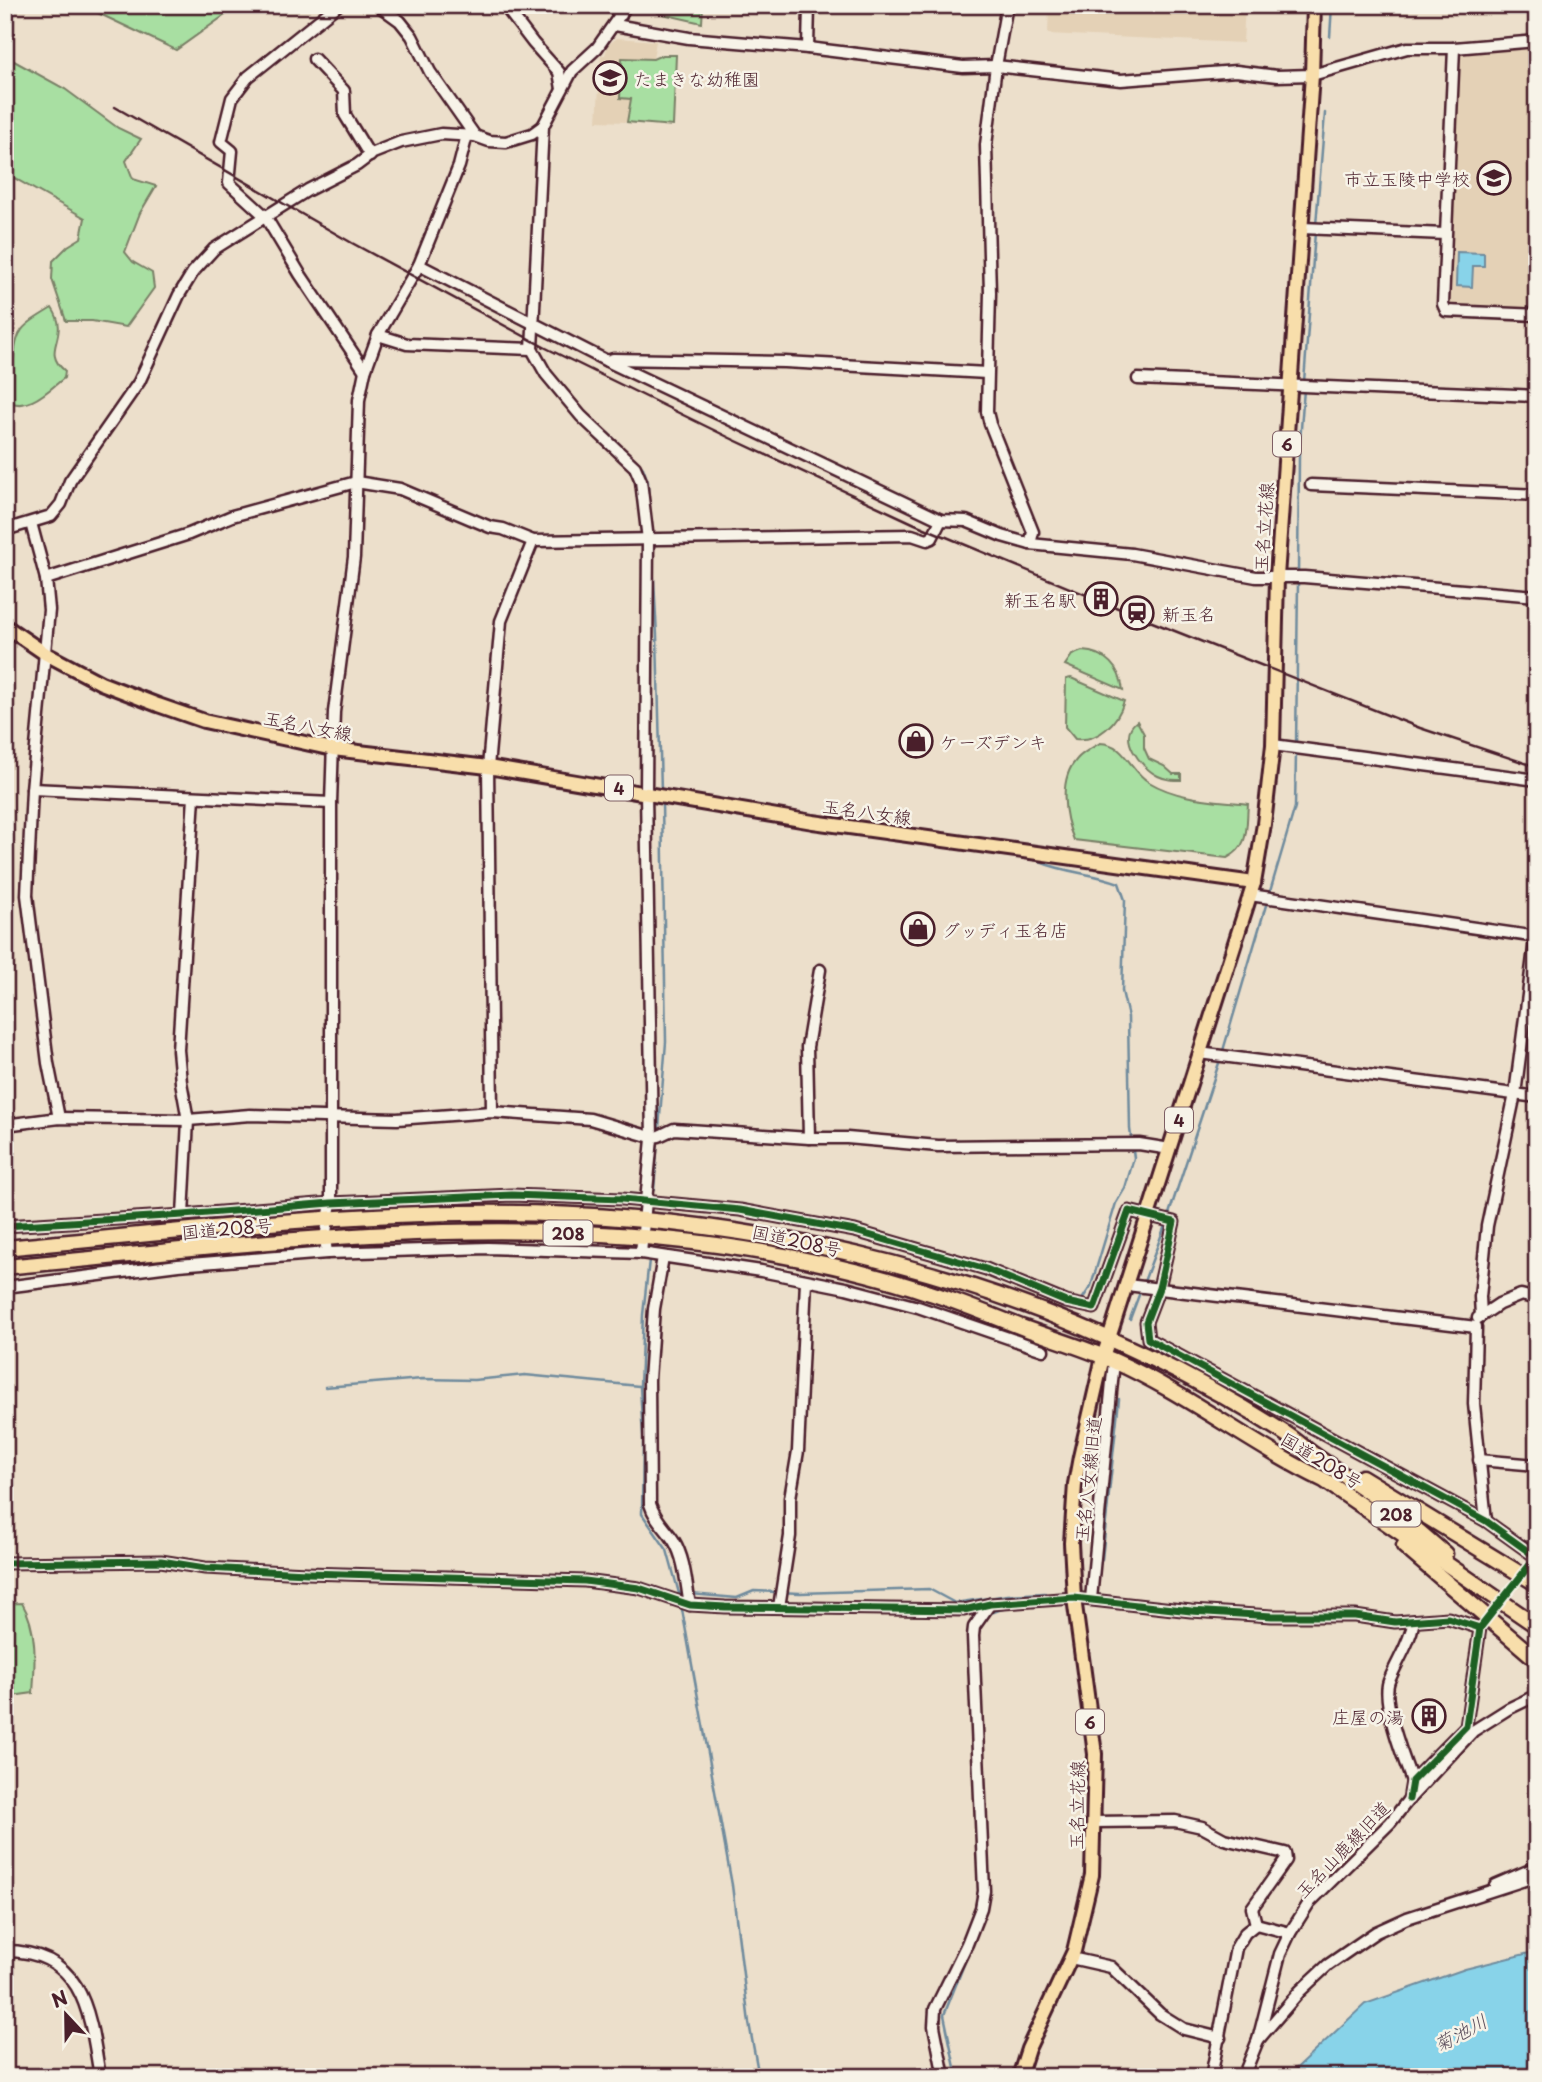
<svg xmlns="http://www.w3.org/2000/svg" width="1542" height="2082" font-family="'Playpen Sans','Klee One',sans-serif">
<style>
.built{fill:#e4d1b6}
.green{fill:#a8dfa2;stroke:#797f66;stroke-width:2}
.water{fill:#88d3e9;stroke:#6f8b9d;stroke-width:2}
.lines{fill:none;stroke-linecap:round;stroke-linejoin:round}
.stream{stroke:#6f8b9d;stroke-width:2.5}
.minor-tunnel{stroke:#ccb9ab;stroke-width:10;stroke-dasharray:10 5;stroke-linecap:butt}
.minor-casing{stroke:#4a1f2b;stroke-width:15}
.major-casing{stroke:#4a1f2b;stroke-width:18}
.highway-casing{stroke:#4a1f2b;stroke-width:19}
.minor{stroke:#f7f3e8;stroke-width:10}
.major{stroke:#f8deab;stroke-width:12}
.highway{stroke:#f8deab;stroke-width:14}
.rail{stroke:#4a1f2b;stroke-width:2.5}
.cycleway-casing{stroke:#f7f3e8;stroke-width:11}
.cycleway{stroke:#1b5e20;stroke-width:7}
.labels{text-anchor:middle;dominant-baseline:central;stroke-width:5;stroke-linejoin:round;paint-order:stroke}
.shield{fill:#f7f3e8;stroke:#7e5f64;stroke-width:2}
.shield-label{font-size:16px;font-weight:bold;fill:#4a1f2b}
.poi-label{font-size:18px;fill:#4a1f2b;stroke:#f7f3e8;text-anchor:start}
.street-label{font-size:18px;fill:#4a1f2b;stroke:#f7f3e8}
.water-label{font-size:19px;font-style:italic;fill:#5a4c5a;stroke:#f7f3e8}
</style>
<rect width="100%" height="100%" fill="#ecdfcb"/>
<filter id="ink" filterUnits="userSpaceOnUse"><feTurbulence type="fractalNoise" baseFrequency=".0143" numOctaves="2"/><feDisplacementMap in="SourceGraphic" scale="14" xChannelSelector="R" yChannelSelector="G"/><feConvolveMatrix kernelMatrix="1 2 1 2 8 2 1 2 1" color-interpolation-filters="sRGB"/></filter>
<g filter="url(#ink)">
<!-- built -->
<g class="built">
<path d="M 1049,5 L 1245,5 L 1243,43 L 1048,34 Z"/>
<path d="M 617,38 L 656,41 L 653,59 L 622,58 L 631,98 L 627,122 L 597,121 L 601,55 L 605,55 L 608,45 Z"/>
<path d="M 1537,48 L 1537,314 L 1449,308 L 1446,302 L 1457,53 Z"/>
</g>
<!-- green -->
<g class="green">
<path d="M 81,5 L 239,5 L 176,50 Z"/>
<path d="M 659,5 L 703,5 L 702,23 L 658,13 Z"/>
<path d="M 662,55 L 676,55 L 673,126 L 627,122 L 631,99 L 620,98 L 622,58 L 653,59 Z"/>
<path d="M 5,56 L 65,89 L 118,128 L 141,139 L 126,161 L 133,179 L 156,186 L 140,213 L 125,252 L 133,262 L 152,273 L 154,288 L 126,327 L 92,321 L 66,321 L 52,279 L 53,261 L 68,246 L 81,238 L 85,218 L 14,178 L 5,176 Z"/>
<path d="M 52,308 C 72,337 39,349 65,371 L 64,378 C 49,390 24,416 5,398 C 5,388 10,380 11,371 C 19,329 14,331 52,308 Z"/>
<path d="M 1082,651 C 1106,652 1120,668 1123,690 L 1065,665 L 1072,655 Z"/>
<path d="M 1071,678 L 1124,701 C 1118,722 1099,742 1075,739 L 1065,727 L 1066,679 Z"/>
<path d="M 1137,721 L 1144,734 L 1144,748 L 1149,759 L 1164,766 L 1173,774 L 1181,774 L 1181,780 C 1173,780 1166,780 1158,776 C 1141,768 1116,736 1137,721 Z"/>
<path d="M 1100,743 C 1125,743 1130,771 1149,782 C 1179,800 1215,800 1248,804 C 1246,827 1250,847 1227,858 L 1074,840 C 1064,817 1058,779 1077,759 C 1083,752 1092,748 1100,743 Z"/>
<path d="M 22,1603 C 38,1630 35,1663 33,1693 L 12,1696 L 5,1693 L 5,1604 Z"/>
</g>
<!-- water -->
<g class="water">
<path d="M 1457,252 L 1484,253 L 1484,266 L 1473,266 L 1472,287 L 1456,286 Z"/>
<path d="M 1537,1951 L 1537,2077 L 1287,2077 L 1365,2004 L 1465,1969 Z"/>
</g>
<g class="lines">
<!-- stream -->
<g class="stream">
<path d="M 1330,37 L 1332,5"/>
<path d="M 1316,225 L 1325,113"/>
<path d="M 1304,382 L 1315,232"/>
<path d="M 608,433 L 643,468 L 648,482 L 649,512"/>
<path d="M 653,561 L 657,636 L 661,792"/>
<path d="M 1298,575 L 1299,455 L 1304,389"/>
<path d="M 1296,746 L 1298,581"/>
<path d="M 1040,862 C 1066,873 1094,873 1119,883 L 1125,900 L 1122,991 L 1128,1017 L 1130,1129 L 1134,1158 L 1125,1188 L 1116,1203 L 1091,1286 L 1083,1298"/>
<path d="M 1222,1054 L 1295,807 L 1296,753"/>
<path d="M 654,1190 L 666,1042 L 662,802"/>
<path d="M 1168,1217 L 1220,1060"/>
<path d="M 649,1260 L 643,1315 L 640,1386 L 643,1437 L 642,1514 L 667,1550 L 680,1597"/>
<path d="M 1130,1319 L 1166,1223"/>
<path d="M 325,1387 L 422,1379 L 474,1380 L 525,1375 L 639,1386"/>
<path d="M 1102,1559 L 1119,1399"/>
<path d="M 679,1593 L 737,1598 L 754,1591 L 800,1593 L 929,1589 L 955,1603 L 1008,1595 L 1045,1593"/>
<path d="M 681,1604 L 732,1885 L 749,2023 L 759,2077"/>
<path d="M 986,1616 C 1008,1602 1043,1606 1068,1604"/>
<path d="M 957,2077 L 944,2015 L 974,1939"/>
</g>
<!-- minor-tunnel -->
<path class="minor-tunnel" d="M 1485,1622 L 1536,1557"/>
<defs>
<g id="minor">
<path d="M 338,5 L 248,77 L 232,98 L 221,142 L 232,151 L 229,183 L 265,216 L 300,274 L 365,371"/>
<path d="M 378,5 L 400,21 L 412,36 L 430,72 L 475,136"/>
<path d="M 504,5 L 533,43 L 559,72 L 562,89"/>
<path d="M 611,5 L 621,15"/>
<path d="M 627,5 L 597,48 L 572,71 L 543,126 L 532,349 L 546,374 L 581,416 L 635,467 L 641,481 L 648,540 L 646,793 L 652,1139 L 641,1253"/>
<path d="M 1007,5 L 996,66 L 986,145 L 990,293 L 987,412 L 990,424 L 1033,532 L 1030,544"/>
<path d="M 615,25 L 689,38 L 808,48 L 963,67 L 996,66 L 1121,80 L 1236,71 L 1277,76 L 1312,75 L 1407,48 L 1454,48 L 1537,41"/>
<path d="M 808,48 L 809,5"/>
<path d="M 1454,48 L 1443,304 L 1446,311 L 1537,315"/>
<path d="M 314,59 L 344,91 L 345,115 L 370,156"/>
<path d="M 1302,228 L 1445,234"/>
<path d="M 419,265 L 607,361 L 941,520 L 966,521 L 1002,536 L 1030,544 L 1132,554 L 1256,577 L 1304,577 L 1537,596"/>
<path d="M 378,335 L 407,344 L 532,349"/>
<path d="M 607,361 L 613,359 L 785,362 L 987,373"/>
<path d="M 1138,379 L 1537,396"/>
<path d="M 1311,485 L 1537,495"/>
<path d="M 31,523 L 46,579 L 49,610 L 32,789 L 27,895 L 48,1063 L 59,1118"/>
<path d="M 5,530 L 51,516 L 61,504 L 70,481 L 139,382 L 179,295 L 193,272 L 214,249 L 308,190 L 357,165 L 373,153 L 401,142 L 441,134 L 475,136 L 489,141 L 506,142 L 532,134 L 543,126"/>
<path d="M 46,579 L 189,534 L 232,516 L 356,482 L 400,489 L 490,527 L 503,529 L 533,541 L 912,535 L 927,540 L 932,538 L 941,520"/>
<path d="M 1273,745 L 1537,780"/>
<path d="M 32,789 L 331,803"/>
<path d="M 1250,895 L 1537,937"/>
<path d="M 1199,1053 L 1537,1097"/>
<path d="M 492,1112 L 488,767 L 501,621 L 533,541"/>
<path d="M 5,1125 L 59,1118 L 188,1120 L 250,1115 L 397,1119 L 492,1112 L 590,1119 L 651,1137 L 659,1136 L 674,1129 L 809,1138 L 807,1047 L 820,970"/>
<path d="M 809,1138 L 847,1138 L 938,1146 L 1139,1144 L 1170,1149"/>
<path d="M 183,1215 L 188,1120 L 181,1082 L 178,1050 L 194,797"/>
<path d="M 5,1226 L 183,1215 L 331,1203 L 512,1195 L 622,1199 L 740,1210 L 855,1231 L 986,1269 L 1066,1302 L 1094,1308 L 1129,1211 L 1174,1222 L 1159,1288 L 1146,1322 L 1148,1339 L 1486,1521 L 1536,1557"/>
<path d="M 327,1253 L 325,1238 L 331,1203 L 331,803 L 334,712 L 354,557 L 359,400 L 365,371 L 378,335 L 419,265 L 459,166 L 467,135"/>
<path d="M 663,1257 L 654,1309 L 649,1380 L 650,1504 C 655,1520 665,1527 674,1541 C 685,1559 686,1584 690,1605"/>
<path d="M 1127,1285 L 1476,1327 L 1474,1404 L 1486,1521"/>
<path d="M 5,1287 L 178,1265 L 327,1253 L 488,1248 L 641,1253 L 761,1271 L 846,1288 L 918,1307 L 1043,1350"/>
<path d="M 1481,1316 L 1480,1297 L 1487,1226 L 1515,1094 L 1537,926"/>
<path d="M 1478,1318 L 1499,1304 L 1521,1295 L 1537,1299"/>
<path d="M 1479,1460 L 1537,1465"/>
<path d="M 5,1563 L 161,1561 L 205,1568 L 307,1573 L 585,1581 L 639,1588 L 690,1605 L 725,1607 L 964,1610 L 990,1604 L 1074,1598 L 1191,1611 L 1272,1616 L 1355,1616 L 1395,1622 L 1448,1618 L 1480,1628 L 1466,1726 L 1412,1781 L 1409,1799"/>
<path d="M 1091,1599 L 1114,1361"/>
<path d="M 779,1607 L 790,1536 L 790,1498 L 798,1451 L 806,1281"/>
<path d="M 1412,1781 C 1404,1760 1381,1701 1389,1681 C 1398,1659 1409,1645 1414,1621"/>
<path d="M 1094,1822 L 1175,1821 L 1202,1827 L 1224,1839 L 1285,1853 L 1286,1860 L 1252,1908 L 1256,1924"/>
<path d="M 1495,1885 L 1537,1867"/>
<path d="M 1256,1924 L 1290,1933"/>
<path d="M 5,1951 C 85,1951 90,2015 100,2077"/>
<path d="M 1071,1958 L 1111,1967 L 1160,2014 L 1184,2029 L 1220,2038"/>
<path d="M 1258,2040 L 1300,1991 L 1328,1965 L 1376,1932 L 1407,1918 L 1537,1876"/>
<path d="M 944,2077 L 934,2026 L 935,2009 L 967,1944 L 981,1908 L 984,1891 L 973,1636 L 974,1627 L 990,1604"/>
<path d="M 1211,2077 L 1236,1948 L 1245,1933 L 1256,1924"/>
<path d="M 1243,2077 L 1258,2040 L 1280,1954 L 1290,1933 L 1309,1903 L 1390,1823 L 1409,1799 L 1473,1731 L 1508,1709 L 1537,1695"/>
</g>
<g id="major">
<path d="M 5,626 L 46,654 L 101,683 L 158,705 L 204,721 L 333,749 L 488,767 L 813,822 L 1254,883"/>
<path d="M 1019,2077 L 1028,2049 L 1074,1951 L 1092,1875 L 1095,1754 L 1074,1598 L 1071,1543 L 1075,1484 L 1080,1457 L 1103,1357 L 1254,883 L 1264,824 L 1273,745 L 1277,577 L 1312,75 L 1314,5"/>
</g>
<g id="highway">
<path d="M 5,1248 C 157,1234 310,1215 463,1213 C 752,1209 1042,1277 1286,1434 C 1297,1441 1306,1450 1317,1457 C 1340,1473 1364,1488 1386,1505 C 1406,1520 1425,1537 1445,1554"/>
<path d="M 5,1267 C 223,1247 445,1217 665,1239 C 749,1247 847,1265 927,1292 C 960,1302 992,1316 1024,1328 C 1054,1339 1085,1348 1114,1361 C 1188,1394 1251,1445 1324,1480 L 1537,1626"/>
<path d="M 1362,1477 L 1537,1584"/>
<path d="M 1404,1546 L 1537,1660"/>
</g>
</defs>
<!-- minor casing -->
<use href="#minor" class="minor-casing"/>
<!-- major casing -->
<use href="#major" class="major-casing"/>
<!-- highway casing -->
<use href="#highway" class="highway-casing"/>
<!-- minor -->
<use href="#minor" class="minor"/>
<!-- major -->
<use href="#major" class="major"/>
<!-- highway -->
<use href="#highway" class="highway"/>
<!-- rail -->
<path class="rail" d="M 115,107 L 352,243 L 546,348 L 730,438 L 915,524 L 1142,618 L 1420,728 L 1537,767"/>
<defs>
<g id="cycleway">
<path d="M 5,1226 L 183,1215 L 331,1203 L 512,1195 L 622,1199 L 740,1210 L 855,1231 L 986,1269 L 1066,1302 L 1094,1308 L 1129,1211 L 1174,1222 L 1159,1288 L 1146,1322 L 1148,1339 L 1486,1521 L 1536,1557 L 1480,1628 L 1466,1726 L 1412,1781 L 1409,1799"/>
<path d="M 5,1563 L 161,1561 L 205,1568 L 307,1573 L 585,1581 L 639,1588 L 690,1605 L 725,1607 L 964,1610 L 990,1604 L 1074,1598 L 1191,1611 L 1272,1616 L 1355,1616 L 1395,1622 L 1448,1618 L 1480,1628"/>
</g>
</defs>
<!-- cycleway casing -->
<use href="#cycleway" class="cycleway-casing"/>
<!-- cycleway -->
<use href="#cycleway" class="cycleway"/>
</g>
</g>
<!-- icons -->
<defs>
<symbol id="school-ring" viewBox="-11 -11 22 22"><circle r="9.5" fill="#f7f3e8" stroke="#4a1f2b" stroke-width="1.5"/><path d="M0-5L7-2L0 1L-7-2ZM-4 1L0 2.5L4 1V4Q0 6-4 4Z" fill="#4a1f2b"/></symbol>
<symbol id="building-ring" viewBox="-11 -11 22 22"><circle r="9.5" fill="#f7f3e8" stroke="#4a1f2b" stroke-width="1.5"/><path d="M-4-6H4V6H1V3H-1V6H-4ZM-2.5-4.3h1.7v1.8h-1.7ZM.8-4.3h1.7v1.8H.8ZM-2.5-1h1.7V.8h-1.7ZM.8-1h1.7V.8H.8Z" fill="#4a1f2b"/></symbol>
<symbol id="station-ring" viewBox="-11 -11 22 22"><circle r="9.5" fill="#f7f3e8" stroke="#4a1f2b" stroke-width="1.5"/><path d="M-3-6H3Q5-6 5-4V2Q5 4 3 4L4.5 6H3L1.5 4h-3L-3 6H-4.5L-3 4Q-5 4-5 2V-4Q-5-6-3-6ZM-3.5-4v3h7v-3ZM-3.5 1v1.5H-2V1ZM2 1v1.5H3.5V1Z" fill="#4a1f2b"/></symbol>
<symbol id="shop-ring" viewBox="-11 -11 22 22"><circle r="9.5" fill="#f7f3e8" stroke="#4a1f2b" stroke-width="1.5"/><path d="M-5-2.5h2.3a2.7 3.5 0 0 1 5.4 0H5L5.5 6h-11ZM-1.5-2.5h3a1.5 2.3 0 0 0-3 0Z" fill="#4a1f2b"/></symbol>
</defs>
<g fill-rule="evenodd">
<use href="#school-ring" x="591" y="59" width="38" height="38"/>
<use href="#school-ring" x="1475" y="159" width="38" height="38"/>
<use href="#building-ring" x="1082" y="580" width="38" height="38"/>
<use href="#station-ring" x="1118" y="594" width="38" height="38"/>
<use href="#shop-ring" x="897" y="722" width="38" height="38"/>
<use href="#shop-ring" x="899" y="910" width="38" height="38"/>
<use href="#building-ring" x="1410" y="1697" width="38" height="38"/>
</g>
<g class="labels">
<!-- shield labels -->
<g class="shield">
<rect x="1273" y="431.5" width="28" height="25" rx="5"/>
<rect x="605" y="775.5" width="28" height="25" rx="5"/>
<rect x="1165" y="1107.5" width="28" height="25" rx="5"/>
<rect x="543.5" y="1220.5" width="49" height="25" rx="5"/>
<rect x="1371.5" y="1501.5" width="49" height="25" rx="5"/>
<rect x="1076" y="1709.5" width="28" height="25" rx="5"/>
</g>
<g class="shield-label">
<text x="1287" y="444">6</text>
<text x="619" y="788">4</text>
<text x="1179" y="1120">4</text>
<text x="568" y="1233">208</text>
<text x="1396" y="1514">208</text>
<text x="1090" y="1722">6</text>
</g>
<!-- poi labels -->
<g class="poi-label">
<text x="634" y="78">たまきな幼稚園</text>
<text x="1470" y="178" text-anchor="end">市立玉陵中学校</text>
<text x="1076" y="599" text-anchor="end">新玉名駅</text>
<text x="1162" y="613">新玉名</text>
<text x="940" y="741">ケーズデンキ</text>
<text x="942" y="929">グッディ玉名店</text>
<text x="1404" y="1716" text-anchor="end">庄屋の湯</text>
</g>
<!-- street labels -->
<g class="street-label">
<text transform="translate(1263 527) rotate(-86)">玉名立花線</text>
<text transform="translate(308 725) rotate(11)">玉名八女線</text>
<text transform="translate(867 811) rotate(8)">玉名八女線</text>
<text transform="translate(227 1228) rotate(-5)">国道208号</text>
<text transform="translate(797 1240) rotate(12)">国道208号</text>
<text transform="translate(1322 1460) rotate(31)">国道208号</text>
<text transform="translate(1087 1479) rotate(-84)">玉名八女線旧道</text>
<text transform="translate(1076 1805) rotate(-89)">玉名立花線</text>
<text transform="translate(1342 1849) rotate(-46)">玉名山鹿線旧道</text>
</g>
<!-- water labels -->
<g class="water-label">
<text transform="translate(1460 2032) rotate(-28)">菊池川</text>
</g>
</g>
<!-- margin -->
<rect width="1542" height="2082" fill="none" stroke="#f7f3e8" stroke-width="28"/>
<rect x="14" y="14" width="1514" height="2054" fill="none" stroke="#4a1f2b" stroke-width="2.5" filter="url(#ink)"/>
<!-- north arrow -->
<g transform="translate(66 2015) rotate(338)" stroke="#f7f3e8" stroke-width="5" paint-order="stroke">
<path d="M0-5L12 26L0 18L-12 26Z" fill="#4a1f2b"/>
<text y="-10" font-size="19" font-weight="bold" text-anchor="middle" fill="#4a1f2b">N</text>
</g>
</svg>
